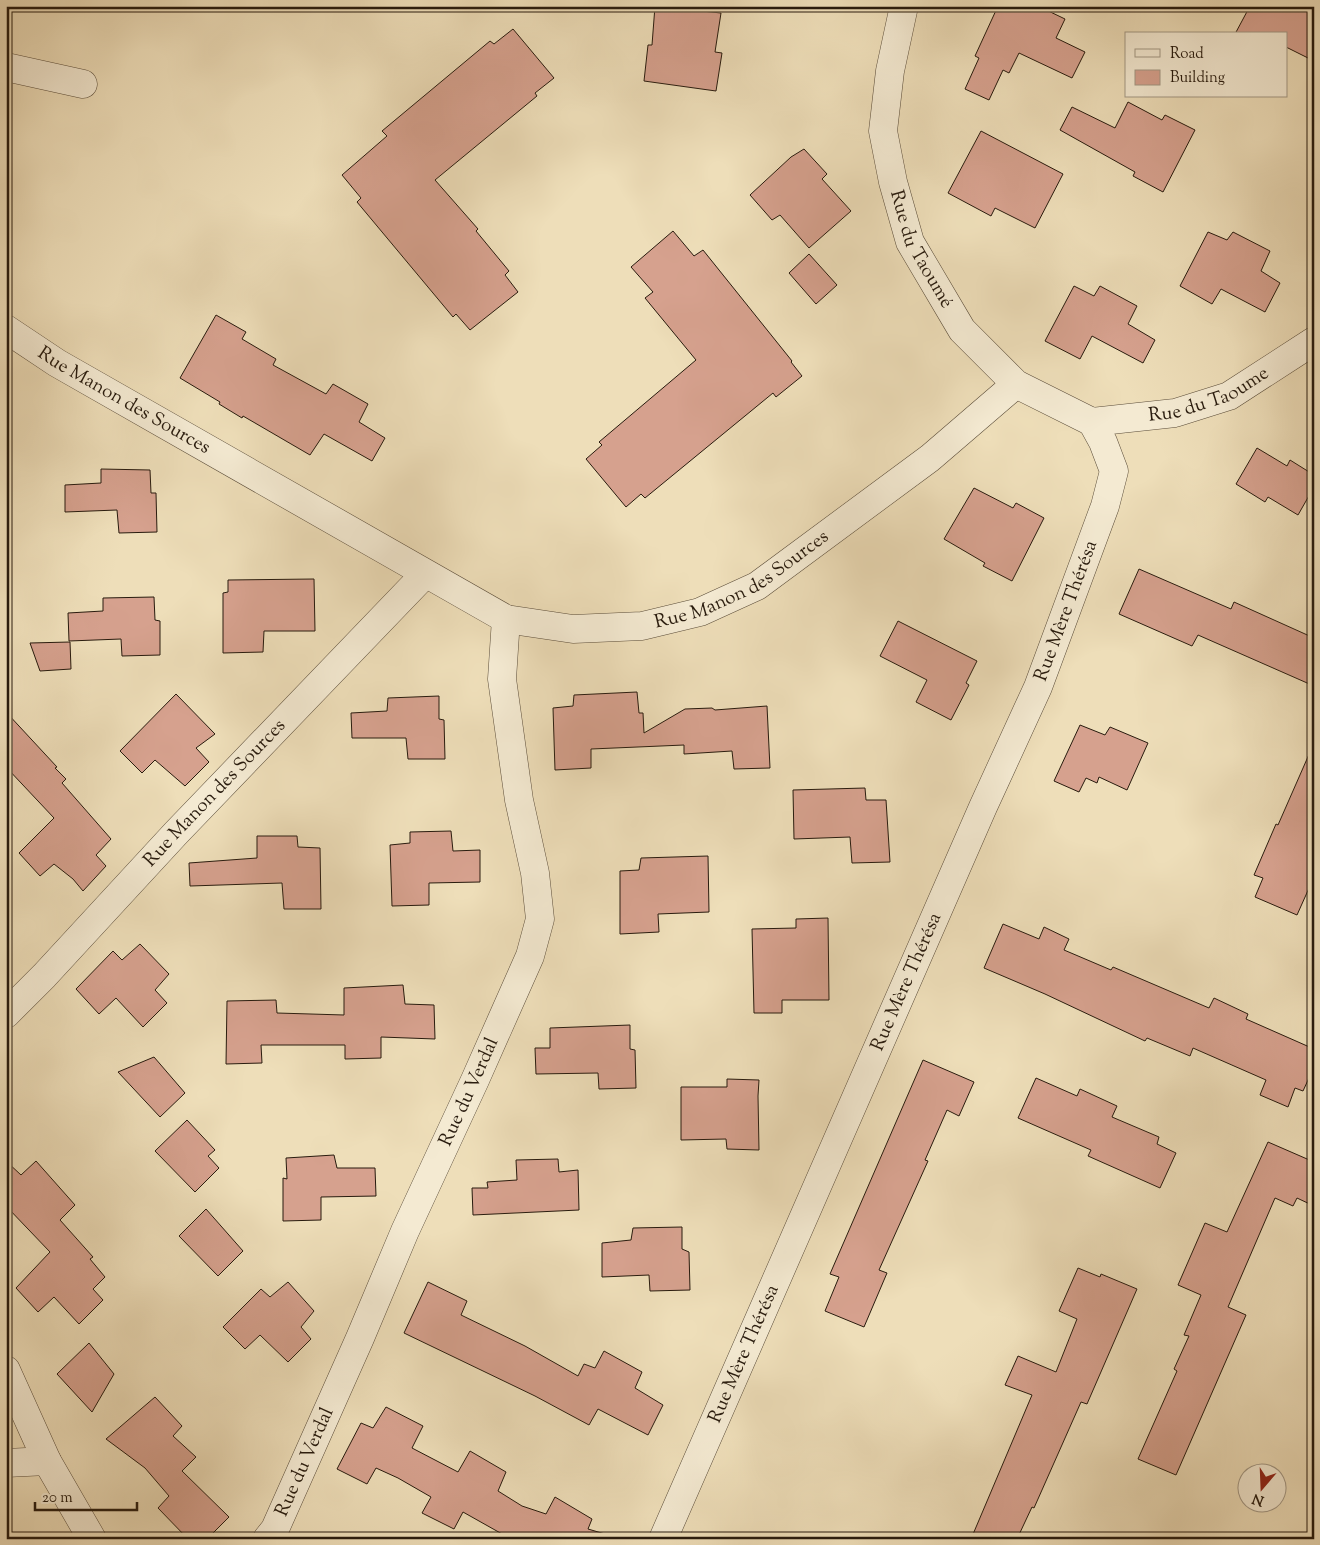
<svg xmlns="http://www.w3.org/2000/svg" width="1320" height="1545" font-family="'Sorts Mill Goudy',serif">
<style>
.building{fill:#d6a18e;stroke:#281b0e}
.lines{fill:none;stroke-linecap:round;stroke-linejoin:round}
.minor-casing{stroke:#5a4c39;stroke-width:29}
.minor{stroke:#f4ead2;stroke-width:28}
.labels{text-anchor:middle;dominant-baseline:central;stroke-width:5;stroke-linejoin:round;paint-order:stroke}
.street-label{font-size:19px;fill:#281b0e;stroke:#f4ead2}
</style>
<rect width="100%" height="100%" fill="#eedeb9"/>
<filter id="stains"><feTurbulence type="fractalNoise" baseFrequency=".004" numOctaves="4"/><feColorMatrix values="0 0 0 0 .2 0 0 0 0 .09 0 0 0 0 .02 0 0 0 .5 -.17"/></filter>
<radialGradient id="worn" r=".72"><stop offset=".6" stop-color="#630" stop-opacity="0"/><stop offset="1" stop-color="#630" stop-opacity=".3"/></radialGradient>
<!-- building -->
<g class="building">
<path d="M 655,6 L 721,13 L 715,52 L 722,53 L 716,91 L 644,81 L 648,45 L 652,45 Z"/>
<path d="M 998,6 L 1038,6 L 1065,19 L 1056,38 L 1085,52 L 1072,78 L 1019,53 L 1009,73 L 1003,70 L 989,100 L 965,89 L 979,58 L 975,56 Z"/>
<path d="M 1250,6 L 1314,6 L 1314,61 L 1286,47 L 1286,34 L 1235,34 Z"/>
<path d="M 513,29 L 554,78 L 535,93 L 537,96 L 435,180 L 478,229 L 476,231 L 509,271 L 505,275 L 518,292 L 470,330 L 456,314 L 453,317 L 357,202 L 361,198 L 342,175 L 387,136 L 382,131 L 490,41 L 494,44 Z"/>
<path d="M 1128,102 L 1162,120 L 1165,115 L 1195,130 L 1163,192 L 1133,176 L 1135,172 L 1060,130 L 1072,107 L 1115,128 Z"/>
<path d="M 981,131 L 1063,174 L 1035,228 L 995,208 L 991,216 L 948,193 Z"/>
<path d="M 804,149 L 827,174 L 822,179 L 851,211 L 809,248 L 780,215 L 772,220 L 750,195 L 791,157 Z"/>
<path d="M 673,231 L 694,256 L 703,250 L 792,361 L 791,362 L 802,376 L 776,397 L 773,393 L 645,498 L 641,494 L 626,507 L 586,459 L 602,445 L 599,442 L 696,360 L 645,298 L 653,292 L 631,267 Z"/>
<path d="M 1208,232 L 1227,240 L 1233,232 L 1270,251 L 1261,271 L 1280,283 L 1265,312 L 1221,289 L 1212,304 L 1180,286 Z"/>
<path d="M 809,254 L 837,285 L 816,304 L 789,273 Z"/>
<path d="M 1074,286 L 1094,296 L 1100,286 L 1137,306 L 1128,324 L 1155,340 L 1143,363 L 1092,336 L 1080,359 L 1045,341 Z"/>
<path d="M 216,315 L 246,332 L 242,339 L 276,359 L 273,365 L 326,394 L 333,384 L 368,404 L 359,422 L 385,438 L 372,461 L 324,434 L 310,455 L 243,416 L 242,418 L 219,404 L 220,402 L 180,378 Z"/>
<path d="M 1257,448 L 1287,466 L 1290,460 L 1314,475 L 1314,487 L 1298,515 L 1268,497 L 1265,502 L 1236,484 Z"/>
<path d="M 101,469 L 150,470 L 151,493 L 156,493 L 157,532 L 119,533 L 117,510 L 65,512 L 65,485 L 101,483 Z"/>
<path d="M 974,488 L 1013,508 L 1016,503 L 1044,518 L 1012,581 L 983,566 L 985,563 L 944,539 Z"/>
<path d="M 1139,569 L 1231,609 L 1234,602 L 1314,638 L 1314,686 L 1198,635 L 1192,646 L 1119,614 Z"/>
<path d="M 314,579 L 315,631 L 264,631 L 263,652 L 223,653 L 223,593 L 228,592 L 228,580 Z"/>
<path d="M 154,597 L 155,620 L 160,621 L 160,655 L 122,656 L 121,639 L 69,641 L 68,613 L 103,611 L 103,598 Z"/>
<path d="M 898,621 L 977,661 L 966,683 L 969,685 L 951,720 L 916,702 L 927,680 L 880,656 Z"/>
<path d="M 70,642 L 71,669 L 40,671 L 30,643 Z"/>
<path d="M 637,692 L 639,713 L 643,713 L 644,733 L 685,709 L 712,708 L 715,710 L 767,706 L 770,768 L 734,769 L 732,751 L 684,754 L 684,745 L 591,749 L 591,768 L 555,770 L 553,708 L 573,706 L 574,695 Z"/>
<path d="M 176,694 L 215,734 L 196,748 L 209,762 L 185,786 L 155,760 L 142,773 L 120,751 Z"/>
<path d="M 439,696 L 439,719 L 444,720 L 445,759 L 408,759 L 406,738 L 352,738 L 351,713 L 387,711 L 388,698 Z"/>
<path d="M 6,712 L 57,767 L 55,768 L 66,779 L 62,783 L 111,839 L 96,855 L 106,866 L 83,891 L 73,879 L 54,864 L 40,876 L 19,853 L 54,818 L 6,767 Z"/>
<path d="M 1080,725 L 1105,735 L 1110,727 L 1148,743 L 1127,790 L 1099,777 L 1097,783 L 1086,778 L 1079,792 L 1054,781 Z"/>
<path d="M 1314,743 L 1314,877 L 1297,915 L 1255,897 L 1263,878 L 1254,875 L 1276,824 L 1278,825 Z"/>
<path d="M 865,788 L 866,800 L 886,800 L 890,862 L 852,863 L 850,837 L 794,839 L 793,790 Z"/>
<path d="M 451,831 L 453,851 L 480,850 L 480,882 L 429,883 L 429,905 L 392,906 L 390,845 L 410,843 L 410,832 Z"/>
<path d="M 257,836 L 297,836 L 298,847 L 320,848 L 321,909 L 284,909 L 282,883 L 190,886 L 189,863 L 257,858 Z"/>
<path d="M 708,856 L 709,912 L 658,914 L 659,932 L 620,934 L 620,871 L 639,870 L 641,858 Z"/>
<path d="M 828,918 L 829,1000 L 782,1000 L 782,1013 L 754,1013 L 752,929 L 796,928 L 796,919 Z"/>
<path d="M 1003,924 L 1039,939 L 1044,927 L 1069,939 L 1064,950 L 1111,970 L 1113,967 L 1209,1008 L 1214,998 L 1248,1014 L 1246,1019 L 1314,1049 L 1314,1067 L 1303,1091 L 1295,1088 L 1288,1107 L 1260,1095 L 1266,1080 L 1193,1048 L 1190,1056 L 1147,1038 L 1145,1041 L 1045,994 L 984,968 Z"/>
<path d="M 140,944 L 169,974 L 155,990 L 167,1003 L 143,1027 L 116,998 L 99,1014 L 76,989 L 113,951 L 122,960 Z"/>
<path d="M 403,985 L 405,1004 L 434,1005 L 435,1039 L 381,1037 L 381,1058 L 345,1059 L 345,1045 L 261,1045 L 262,1063 L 226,1064 L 227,1001 L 276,1000 L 277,1013 L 344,1015 L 344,988 Z"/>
<path d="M 630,1025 L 630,1049 L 635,1050 L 636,1088 L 599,1089 L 598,1073 L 536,1074 L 535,1048 L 550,1048 L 550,1028 Z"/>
<path d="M 154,1057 L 185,1093 L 160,1117 L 118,1072 Z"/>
<path d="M 923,1060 L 974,1082 L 959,1116 L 947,1110 L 925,1160 L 928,1161 L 879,1270 L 887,1273 L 864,1327 L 825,1311 L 839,1277 L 830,1274 Z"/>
<path d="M 1036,1078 L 1077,1096 L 1080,1089 L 1117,1106 L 1112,1117 L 1159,1137 L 1157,1144 L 1176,1153 L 1160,1188 L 1088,1156 L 1091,1150 L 1018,1118 Z"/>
<path d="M 727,1079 L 759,1080 L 758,1096 L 759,1150 L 727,1149 L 726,1139 L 681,1140 L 681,1087 L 727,1087 Z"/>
<path d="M 187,1120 L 215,1150 L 208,1156 L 219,1168 L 195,1192 L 155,1151 Z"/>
<path d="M 1268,1142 L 1314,1162 L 1314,1206 L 1297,1198 L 1293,1206 L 1275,1198 L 1228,1307 L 1246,1315 L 1176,1475 L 1138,1459 L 1177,1371 L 1174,1369 L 1189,1336 L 1184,1335 L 1201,1295 L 1178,1285 L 1205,1223 L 1227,1232 Z"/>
<path d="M 334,1155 L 337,1168 L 375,1168 L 376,1196 L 321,1197 L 321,1220 L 283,1221 L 283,1178 L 287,1179 L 286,1158 Z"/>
<path d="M 558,1159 L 559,1172 L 578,1170 L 579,1210 L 473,1215 L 472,1188 L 488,1188 L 487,1182 L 517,1180 L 516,1160 Z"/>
<path d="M 6,1161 L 21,1175 L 36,1161 L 75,1205 L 60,1220 L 93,1257 L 90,1259 L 105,1277 L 93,1289 L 103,1300 L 79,1324 L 54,1297 L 38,1312 L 16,1288 L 50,1252 L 6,1206 Z"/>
<path d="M 206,1209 L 243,1251 L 218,1276 L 179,1236 Z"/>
<path d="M 682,1227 L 682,1249 L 689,1252 L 690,1290 L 650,1291 L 649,1275 L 602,1277 L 602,1243 L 631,1240 L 633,1228 Z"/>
<path d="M 1078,1268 L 1100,1277 L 1101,1274 L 1137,1289 L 1087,1404 L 1081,1402 L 1034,1508 L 1032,1507 L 1017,1539 L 971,1539 L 1032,1395 L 1005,1385 L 1018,1356 L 1056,1372 L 1077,1319 L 1059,1311 Z"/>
<path d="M 288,1282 L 314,1311 L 301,1327 L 311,1339 L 288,1362 L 260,1335 L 245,1349 L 223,1327 L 261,1289 L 270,1297 Z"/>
<path d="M 428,1282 L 467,1301 L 461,1315 L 525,1346 L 578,1376 L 584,1364 L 595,1368 L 604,1351 L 642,1372 L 635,1388 L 663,1405 L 648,1435 L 598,1409 L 589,1425 L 535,1396 L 404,1333 Z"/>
<path d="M 89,1343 L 114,1374 L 92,1412 L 57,1374 Z"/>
<path d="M 155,1397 L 182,1426 L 173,1436 L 196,1457 L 182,1471 L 229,1517 L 207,1539 L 188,1539 L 158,1508 L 169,1496 L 145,1468 L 106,1439 Z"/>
<path d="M 386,1407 L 423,1426 L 412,1448 L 458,1472 L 470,1451 L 506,1472 L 498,1491 L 522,1506 L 546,1514 L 555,1497 L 592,1519 L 588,1529 L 605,1534 L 604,1539 L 511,1539 L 463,1512 L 454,1529 L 422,1513 L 431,1497 L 398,1478 L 376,1468 L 367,1484 L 337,1469 L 361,1423 L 373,1428 Z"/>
</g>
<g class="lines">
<defs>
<g id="minor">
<path id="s1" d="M 904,6 L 890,71 L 883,131 L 893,182 L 910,242 L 962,330 L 1016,384 L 1092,422"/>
<path d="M 6,67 L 83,84"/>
<path id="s2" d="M 6,329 L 57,363 L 506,619 L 573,629 L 642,626 L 700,612 L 757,586 L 930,458 L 1016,384"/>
<path id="s3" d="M 1092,422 L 1175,413 L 1229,396 L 1314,341"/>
<path id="s4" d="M 6,1014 L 44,976 L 176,833 L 425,574"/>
<path d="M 6,1370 L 47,1461 L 92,1539"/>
<path d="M 6,1463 L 47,1461"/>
<path id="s5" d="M 267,1539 L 275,1529 L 360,1338 L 405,1231 L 475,1080 L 530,956 L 540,919 L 535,873 L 519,800 L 502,679 L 506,619"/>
<path id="s6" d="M 663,1539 L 983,807 L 1038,687 L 1105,506 L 1114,471 L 1103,442 L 1092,422"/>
</g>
</defs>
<!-- minor casing -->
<use href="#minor" class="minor-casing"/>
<!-- minor -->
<use href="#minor" class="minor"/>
</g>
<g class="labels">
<!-- street labels -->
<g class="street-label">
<text stroke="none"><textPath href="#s1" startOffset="252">Rue du Taoumé</textPath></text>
<text stroke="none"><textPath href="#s3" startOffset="121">Rue du Taoume</textPath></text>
<text stroke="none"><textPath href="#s2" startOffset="138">Rue Manon des Sources</textPath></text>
<text stroke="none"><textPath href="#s2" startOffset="826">Rue Manon des Sources</textPath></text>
<text stroke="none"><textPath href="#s6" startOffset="1012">Rue Mère Thérésa</textPath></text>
<text stroke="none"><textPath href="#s4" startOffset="304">Rue Manon des Sources</textPath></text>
<text stroke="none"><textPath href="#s6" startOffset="608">Rue Mère Thérésa</textPath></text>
<text stroke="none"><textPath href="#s5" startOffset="491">Rue du Verdal</textPath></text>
<text stroke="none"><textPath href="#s6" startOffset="202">Rue Mère Thérésa</textPath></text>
<text stroke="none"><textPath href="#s5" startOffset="86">Rue du Verdal</textPath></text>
</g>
</g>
<!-- margin -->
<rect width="1320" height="1545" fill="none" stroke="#eedeb9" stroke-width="25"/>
<rect x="8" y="8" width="1305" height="1530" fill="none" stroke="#281b0e" stroke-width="2.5"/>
<rect x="12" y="12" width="1295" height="1520" fill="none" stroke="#281b0e"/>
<!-- legend -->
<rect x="1125" y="32" width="162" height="65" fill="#f4ead2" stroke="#a29784"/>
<rect x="1135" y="49" width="25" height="8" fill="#f4ead2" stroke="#a29784"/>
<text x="1170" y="58" font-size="15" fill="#281b0e">Road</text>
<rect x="1135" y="70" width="25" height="15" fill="#d6a18e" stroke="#a29784"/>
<text x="1170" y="82" font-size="15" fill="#281b0e">Building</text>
<!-- north arrow -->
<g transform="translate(1262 1488) rotate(199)"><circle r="24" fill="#f4ead2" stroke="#a29784"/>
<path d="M0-4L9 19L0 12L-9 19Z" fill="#8f2418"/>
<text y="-8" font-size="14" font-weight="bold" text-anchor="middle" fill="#281b0e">N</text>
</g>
<!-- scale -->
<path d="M35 1502v8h102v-8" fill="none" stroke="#281b0e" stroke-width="2.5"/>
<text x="42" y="1502" font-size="15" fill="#281b0e" stroke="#f4ead2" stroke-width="4" paint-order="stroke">20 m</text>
<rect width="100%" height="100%" filter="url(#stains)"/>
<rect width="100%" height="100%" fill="url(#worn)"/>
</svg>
